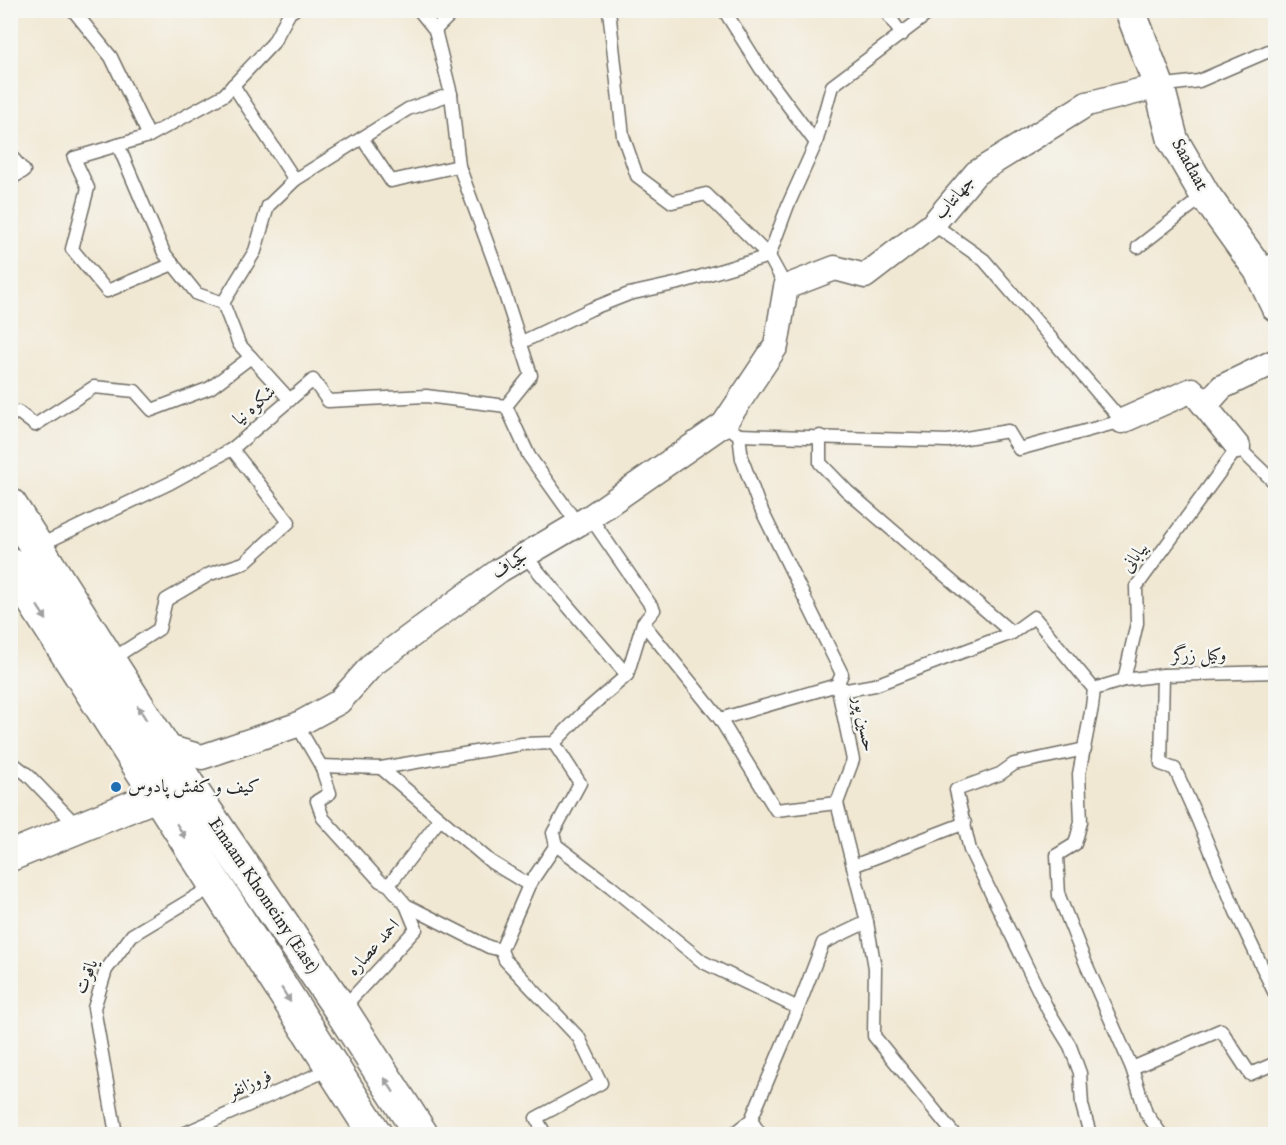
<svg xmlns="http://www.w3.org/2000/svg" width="1286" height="1145" font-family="'IM FELL English',Amiri,serif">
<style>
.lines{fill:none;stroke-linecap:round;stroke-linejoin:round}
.service-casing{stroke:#706d66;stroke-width:15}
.minor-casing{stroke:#706d66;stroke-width:27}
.tertiary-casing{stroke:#706d66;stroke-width:33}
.secondary-casing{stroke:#706d66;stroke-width:36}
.service{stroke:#fff;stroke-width:12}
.minor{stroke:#fff;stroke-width:24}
.tertiary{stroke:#fff;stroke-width:30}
.secondary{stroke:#fff;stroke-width:33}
.oneway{fill:#a0a0a0}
.poi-dot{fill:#1f6fb2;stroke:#f6f6f2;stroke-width:2}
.labels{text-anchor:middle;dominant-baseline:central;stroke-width:5;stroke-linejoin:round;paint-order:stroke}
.street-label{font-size:18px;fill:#2b2b2b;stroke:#f6f6f2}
.poi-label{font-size:18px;fill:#2b2b2b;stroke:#f6f6f2;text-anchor:start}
</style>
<rect width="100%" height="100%" fill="#f6f6f2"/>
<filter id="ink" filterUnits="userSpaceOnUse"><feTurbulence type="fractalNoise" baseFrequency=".0167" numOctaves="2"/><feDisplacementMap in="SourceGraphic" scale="12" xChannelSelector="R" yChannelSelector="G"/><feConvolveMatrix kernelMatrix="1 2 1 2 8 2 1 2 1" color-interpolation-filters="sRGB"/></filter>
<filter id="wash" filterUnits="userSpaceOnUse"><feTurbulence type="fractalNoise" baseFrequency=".008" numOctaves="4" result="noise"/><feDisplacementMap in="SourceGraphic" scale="24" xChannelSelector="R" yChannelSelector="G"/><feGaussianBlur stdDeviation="1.35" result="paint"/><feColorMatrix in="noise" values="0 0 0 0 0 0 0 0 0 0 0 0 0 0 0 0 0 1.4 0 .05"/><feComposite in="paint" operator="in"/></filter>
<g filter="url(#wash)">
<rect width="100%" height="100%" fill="#f1e8d3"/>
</g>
<g filter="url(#ink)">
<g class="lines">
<defs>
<g id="service">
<path d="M 73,10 L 111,57 L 149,136"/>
<path d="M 419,10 L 435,30 L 455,10"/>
<path d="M 609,10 L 623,136 L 637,176 L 672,202 L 706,194 L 769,256 L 786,287"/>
<path d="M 724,10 L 761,69 L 816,143"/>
<path d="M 885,10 L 902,35"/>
<path d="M 435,30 L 451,94 L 459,166 L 495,264 L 531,375 L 506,406 L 529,456 L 577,523"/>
<path d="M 233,85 L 295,180 L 408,109 L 451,94"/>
<path d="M 1159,86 L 1199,81 L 1271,50 L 1276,53"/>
<path d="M 362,138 L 391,181 L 459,166"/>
<path d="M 118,145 L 164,253 L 197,294 L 223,303 L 255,251 L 268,206 L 295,180"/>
<path d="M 10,155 L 24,171 L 10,179"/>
<path d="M 1138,247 L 1205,195"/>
<path d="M 769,256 L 788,205 L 816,143 L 832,86 L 933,10"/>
<path d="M 173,264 L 107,291 L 72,249 L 88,188 L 74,158 L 149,136 L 224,95 L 273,43 L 290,12 L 294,10"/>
<path d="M 1259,270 L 1276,257"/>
<path d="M 223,303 L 239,344 L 290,400"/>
<path d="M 520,343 L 591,309 L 629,294 L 679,283 L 769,256"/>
<path d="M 10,416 L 18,412 L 35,425 L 94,387 L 135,391 L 152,410 L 210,388 L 251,357"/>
<path d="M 724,424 L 739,435 L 742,459 L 758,503 L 842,674 L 837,685 L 853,760 L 837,803 L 867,922 L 875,968 L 874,1036 L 954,1134"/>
<path d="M 739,435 L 948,441 L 1008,431 L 1019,449 L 1122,421 L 984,260 L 933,224"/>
<path d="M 590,517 L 654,610 L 643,623 L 720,719 L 776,810 L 837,803"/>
<path d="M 38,546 L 170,483 L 232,449 L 313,380 L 328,401 L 426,396 L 506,406"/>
<path d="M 525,556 L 627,675"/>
<path d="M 1012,633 L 1034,617 L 1094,689 L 1092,707 L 1079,774 L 1081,822 L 1075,844 L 1057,855 L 1059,896 L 1086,964 L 1132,1068 L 1146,1113 L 1161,1134"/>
<path d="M 109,661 L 159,629 L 166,600 L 210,574 L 244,563 L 289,522 L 232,449"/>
<path d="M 1163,675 L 1161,764 L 1175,769 L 1197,818 L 1236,912 L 1276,996"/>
<path d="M 1124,680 L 1163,675 L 1276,672"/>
<path d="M 1094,689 L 1124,680 L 1137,623 L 1136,587 L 1238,447 L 1276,484"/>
<path d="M 720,719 L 837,685 L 847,690 L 875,685 L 1012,633 L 847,491 L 820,463 L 820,436"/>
<path d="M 297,725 L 321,766 L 330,793 L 317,801 L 323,818 L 380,881 L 389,885"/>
<path d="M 554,743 L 580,783 L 553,833 L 556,845"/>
<path d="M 1085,749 L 1014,764 L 1000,774 L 956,790 L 970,850 L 1048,1010 L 1070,1046 L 1080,1073 L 1082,1105 L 1090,1134"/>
<path d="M 10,761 L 28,775 L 78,827"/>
<path d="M 321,766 L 381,768 L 522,744 L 554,743 L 582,714 L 627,675 L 643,623"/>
<path d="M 381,768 L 491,862 L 529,885"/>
<path d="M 440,819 L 389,885 L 406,905 L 489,947 L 501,950"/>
<path d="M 853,866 L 965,823"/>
<path d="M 798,1008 L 823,943 L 867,922"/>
<path d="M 341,1010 L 416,929 L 406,905"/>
<path d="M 1132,1068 L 1221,1030 L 1250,1074 L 1276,1063"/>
<path d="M 116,1134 L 94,1008 L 106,970 L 132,935 L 215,885"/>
<path d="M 183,1134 L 332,1068"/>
<path d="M 545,1134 L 536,1118 L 601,1083 L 579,1038 L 505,960 L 501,950 L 529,885 L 556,845 L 610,886 L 703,962 L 798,1008 L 751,1120"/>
<path d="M 733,1134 L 751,1120 L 760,1134"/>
</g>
<g id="minor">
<path d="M 1205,406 L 1222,387 L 1276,361"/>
<path d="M 1122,421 L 1192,390 L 1238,447"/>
<path d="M 163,746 L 202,757 L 297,725 L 339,702 L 373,664 L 500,570 L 590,517 L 724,424 L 776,346 L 786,287 L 835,268 L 865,276 L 933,224 L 976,173 L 1087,104 L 1159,86"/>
</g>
<g id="tertiary">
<path d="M 1130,10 L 1159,86 L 1173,140 L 1205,195 L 1259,270 L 1276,306"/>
<path d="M 10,856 L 159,795"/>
</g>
<g id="secondary">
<path d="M 10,505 L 187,784 L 341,1010 L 421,1134"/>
<path d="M 10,564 L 375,1134"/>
</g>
</defs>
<!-- service casing -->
<use href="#service" class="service-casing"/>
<!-- minor casing -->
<use href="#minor" class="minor-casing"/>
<!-- tertiary casing -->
<use href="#tertiary" class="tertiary-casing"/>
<!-- secondary casing -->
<use href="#secondary" class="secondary-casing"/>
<!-- service -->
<use href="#service" class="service"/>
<!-- minor -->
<use href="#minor" class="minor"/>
<!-- tertiary -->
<use href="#tertiary" class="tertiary"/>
<!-- secondary -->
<use href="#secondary" class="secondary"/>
</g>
<!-- one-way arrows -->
<defs><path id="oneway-solid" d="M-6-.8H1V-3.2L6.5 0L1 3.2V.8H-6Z" transform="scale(1.5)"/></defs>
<g class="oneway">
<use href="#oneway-solid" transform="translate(42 613) rotate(57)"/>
<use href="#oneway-solid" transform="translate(142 713) rotate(-122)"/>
<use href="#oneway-solid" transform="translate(181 831) rotate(58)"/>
<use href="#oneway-solid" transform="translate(286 995) rotate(58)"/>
<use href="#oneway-solid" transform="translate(389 1085) rotate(-123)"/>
</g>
</g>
<!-- markers -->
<circle class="poi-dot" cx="116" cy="787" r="6"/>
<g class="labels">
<!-- street labels -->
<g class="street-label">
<text transform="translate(1189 165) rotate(61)">Saadaat</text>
<text transform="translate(955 198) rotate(-49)">جهانتاب</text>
<text transform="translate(255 406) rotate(-41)">شکوه نیا</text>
<text transform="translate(1135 558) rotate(-55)">بیابانی</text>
<text transform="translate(511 565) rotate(-32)">کجباف</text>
<text transform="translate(1199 656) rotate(-1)">وکیل زرگر</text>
<text transform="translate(863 724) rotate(79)">حسین پور</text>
<text transform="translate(263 896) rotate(56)">Emaam Khomeiny (East)</text>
<text transform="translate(374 948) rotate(-48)">احمد عصاره</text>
<text transform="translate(87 977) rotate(-68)">یاقوت</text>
<text transform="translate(250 1085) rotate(-24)">فروزانفر</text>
</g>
<!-- poi labels -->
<g class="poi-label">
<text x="128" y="787">کیف و کفش پادوس</text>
</g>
</g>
<!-- margin -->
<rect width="1286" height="1145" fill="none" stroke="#f6f6f2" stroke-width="36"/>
</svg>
